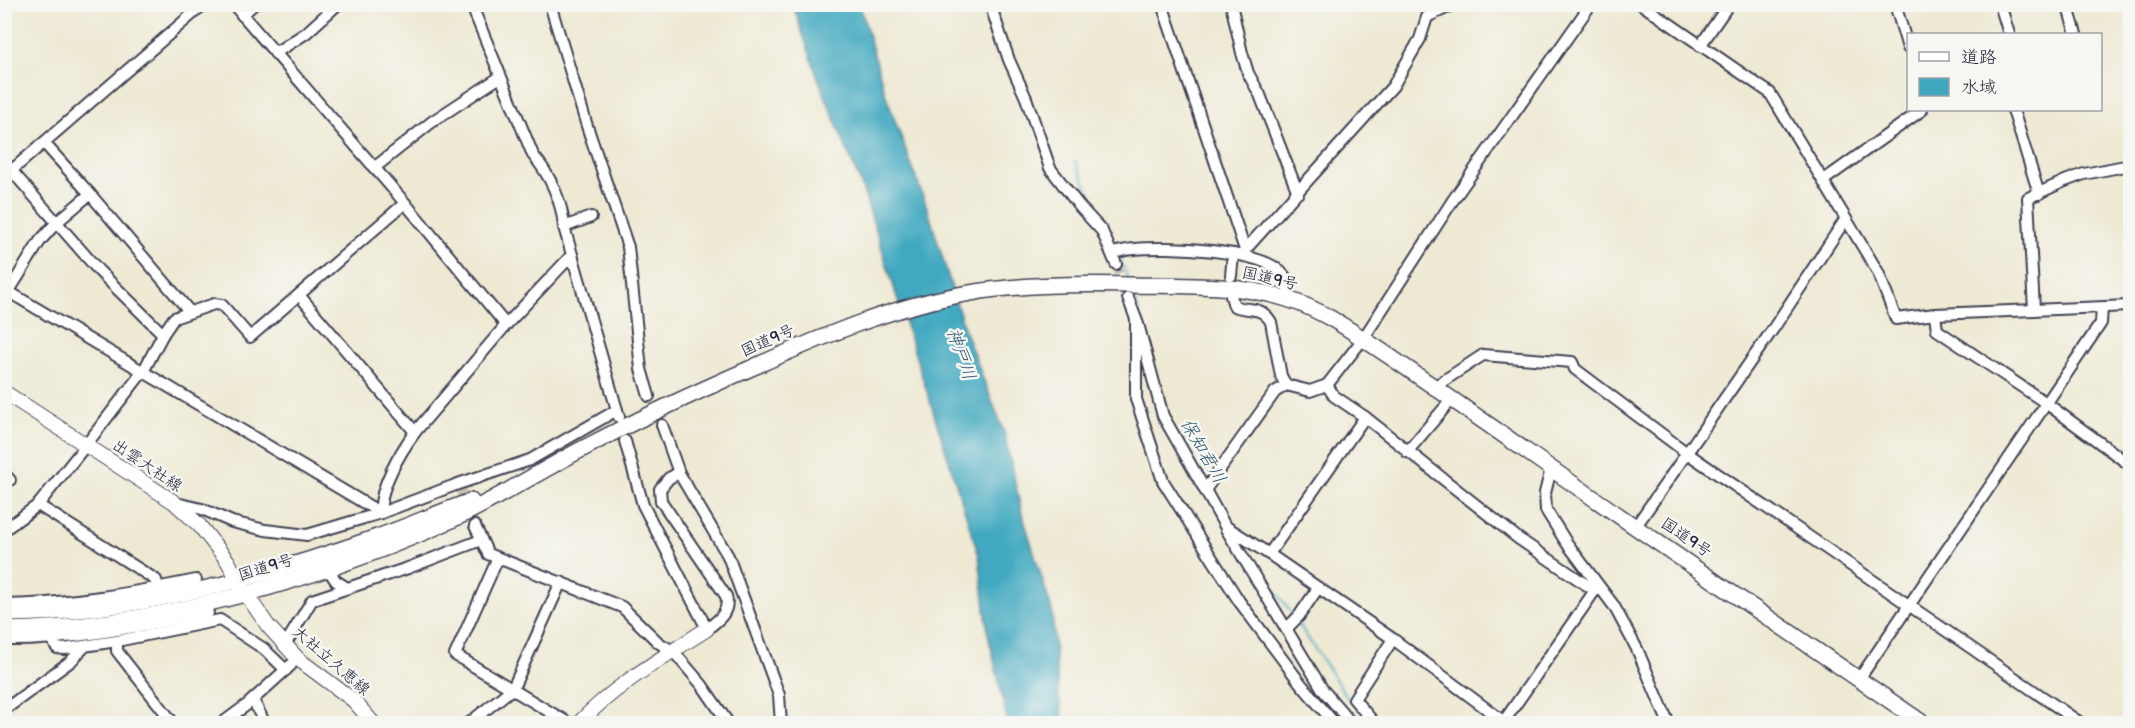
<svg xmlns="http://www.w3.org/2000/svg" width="2135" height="728" font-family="'Balsamiq Sans','Klee One',sans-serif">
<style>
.water{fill:#3fa8c0;stroke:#30657e;stroke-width:1.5}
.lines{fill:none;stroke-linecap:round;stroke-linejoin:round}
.stream{stroke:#3fa8c0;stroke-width:2}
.minor-tunnel{stroke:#c5c1b5;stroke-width:10;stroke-dasharray:10 5;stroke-linecap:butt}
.minor-casing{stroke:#414052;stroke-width:14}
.major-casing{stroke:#414052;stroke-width:16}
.highway-casing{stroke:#414052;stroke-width:18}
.minor{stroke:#fff;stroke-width:10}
.major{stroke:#fff;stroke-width:14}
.highway{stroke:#fff;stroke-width:15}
.labels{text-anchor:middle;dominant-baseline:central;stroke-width:5;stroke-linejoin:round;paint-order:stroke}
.street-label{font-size:16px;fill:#22223b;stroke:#f6f6f2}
.water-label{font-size:18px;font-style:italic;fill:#2e5870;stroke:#f6f6f2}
</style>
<rect width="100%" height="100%" fill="#f6f6f2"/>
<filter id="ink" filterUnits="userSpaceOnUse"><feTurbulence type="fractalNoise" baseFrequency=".0167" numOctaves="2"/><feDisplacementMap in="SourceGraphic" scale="12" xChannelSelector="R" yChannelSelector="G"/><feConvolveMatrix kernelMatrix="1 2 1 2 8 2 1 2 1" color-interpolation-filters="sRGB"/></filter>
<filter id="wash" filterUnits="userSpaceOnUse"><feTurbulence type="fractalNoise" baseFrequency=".008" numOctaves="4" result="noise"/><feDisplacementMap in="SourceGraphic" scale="24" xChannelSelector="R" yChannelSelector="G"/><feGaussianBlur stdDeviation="1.35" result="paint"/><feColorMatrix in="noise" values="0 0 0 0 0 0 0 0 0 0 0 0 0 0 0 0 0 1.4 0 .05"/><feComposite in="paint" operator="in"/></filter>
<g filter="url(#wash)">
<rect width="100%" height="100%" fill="#eee9d3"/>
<!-- water -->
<path class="water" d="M 793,5 L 860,5 L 885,93 L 928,210 L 966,334 L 1004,432 L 1022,513 L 1052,611 L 1058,692 L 1064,723 L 1008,723 L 988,634 L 979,556 L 862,187 L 817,76 Z"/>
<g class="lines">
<!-- stream -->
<g class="stream">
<path d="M 1075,161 L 1107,229"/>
<path d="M 1110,237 L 1115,249"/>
<path d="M 1119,256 L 1128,279"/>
<path d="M 1132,290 L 1139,313"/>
<path d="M 1240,541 L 1294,617"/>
<path d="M 1297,622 L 1349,700"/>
</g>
</g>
</g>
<g filter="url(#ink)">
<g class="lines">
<!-- minor-tunnel -->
<g class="minor-tunnel">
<path d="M 1116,264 L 1128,298"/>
<path d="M 460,488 L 475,526"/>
</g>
<defs>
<g id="minor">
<path d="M 233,4 L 405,203 L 506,325"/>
<path d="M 471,4 L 533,155 C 550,175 562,201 564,227 L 619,417"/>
<path d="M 550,4 L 587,126 L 628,247 L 641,369 L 649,396"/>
<path d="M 990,4 L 1009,60 L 1026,98 L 1050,168 L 1080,207 L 1102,231 L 1116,264"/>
<path d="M 1162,4 L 1245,250 L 1244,255"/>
<path d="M 1231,4 L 1242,53 L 1248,73 L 1260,95 L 1298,193"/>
<path d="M 1641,4 L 1770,93 L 1878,272 L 1896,319 L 1935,314 L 2130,306"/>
<path d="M 1895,4 L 1908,48"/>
<path d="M 2000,4 L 2009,34"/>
<path d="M 2067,4 L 2076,34"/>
<path d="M 242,15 L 254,4"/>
<path d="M 1700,46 L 1729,4"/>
<path d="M 275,53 L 306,33 L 338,4"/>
<path d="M 2013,110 L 2039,194"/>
<path d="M 44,143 L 90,194 L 190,312"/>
<path d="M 4,162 L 99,271 L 163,334"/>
<path d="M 374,168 L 433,121 L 500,77"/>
<path d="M 4,177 L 204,4"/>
<path d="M 1824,180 L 1922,110"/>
<path d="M 564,227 L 591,217"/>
<path d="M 1245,250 L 1393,86 L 1420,39 L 1427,17 L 1455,4"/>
<path d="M 1112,253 C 1119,252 1127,249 1135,249 C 1166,246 1260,249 1282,273 C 1289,280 1288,290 1288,299"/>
<path d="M 1231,276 L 1233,254"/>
<path d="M 4,289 L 381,513"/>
<path d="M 299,295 L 415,432"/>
<path d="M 1231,296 L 1234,306 C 1250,312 1261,305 1271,322 L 1281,376 L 1286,385 L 1310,391 L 1327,385 L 1363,339 L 1453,200 L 1591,4"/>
<path d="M 1128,298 L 1138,324 L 1163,416 L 1205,490"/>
<path d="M 4,299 L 40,241 L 56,223 L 90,194"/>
<path d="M 2034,310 L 2028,198 L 2065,181 L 2084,174 L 2130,165"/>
<path d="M 1935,314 L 1937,330 L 2046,403 L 2130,465"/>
<path d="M 1136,320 L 1136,399 L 1163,481 L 1239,601 L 1301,684 L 1335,724"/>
<path d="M 1286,385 L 1275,392 L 1205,490 L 1225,526 L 1269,554 L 1393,639 L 1507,724"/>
<path d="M 1434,387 L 1483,355 L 1572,362 L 1575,369 L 1687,453 L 2082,724"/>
<path d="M 1365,417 L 1519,539 L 1594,590"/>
<path d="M 662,425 L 679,473 L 728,556 L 779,695 L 781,724"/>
<path d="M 625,441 L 643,505 L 707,629 C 719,620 730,612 726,596 L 661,501 L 660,489 L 669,478 L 679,473"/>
<path d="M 1407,452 L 1452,399"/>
<path d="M 1551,469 L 1545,493 L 1546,510 L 1566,542 L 1614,606 L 1637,649 L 1669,724"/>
<path d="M 4,474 L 10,480"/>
<path d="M 176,503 L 202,509 L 232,522 L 265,530 L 307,535 L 381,513 L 458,484 L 530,460 L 617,410"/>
<path d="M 38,505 L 156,580 L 158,588"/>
<path d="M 381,513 C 378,489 401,451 415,432 L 506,325 L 572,255"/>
<path d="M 475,526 L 488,554 L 622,607 L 659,643 L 673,651 L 702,685 L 729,724"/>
<path d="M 1636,526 L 1773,329 L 1845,220"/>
<path d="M 1226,529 L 1323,690 L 1352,724"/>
<path d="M 4,530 L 38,505 L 86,445 L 144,370 L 163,334 L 174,318 L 214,304 L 222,305 L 250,337 L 405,203"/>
<path d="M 1269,554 L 1365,417 L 1334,396 L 1327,385"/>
<path d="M 498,558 L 455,655 L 570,724"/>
<path d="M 327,568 L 336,581 L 347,588"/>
<path d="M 4,605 C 69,604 133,593 196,580"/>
<path d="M 1286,629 L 1299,616 L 1318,588"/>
<path d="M 51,638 L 57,648 L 64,649 L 117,641 L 220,620 L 264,649 L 286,670"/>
<path d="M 4,640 C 73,641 141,626 208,613"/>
<path d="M 117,641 L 117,651 L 174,724"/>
<path d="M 285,645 L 312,600 L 408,568 L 481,540"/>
<path d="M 1859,679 L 2101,323 L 2102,308"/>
<path d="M 253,700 L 265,724"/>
<path d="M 4,710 L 71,661 L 85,646"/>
<path d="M 221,724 L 248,704 L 291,665"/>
<path d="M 468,724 L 513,688 L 561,582"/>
<path d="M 1375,724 L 1354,699 L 1393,639"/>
<path d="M 1502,724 L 1598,586"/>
</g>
<g id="major">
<path d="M 4,392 L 174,502 L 199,525 L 227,560 L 246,594 L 268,626 L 298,659 L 353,700 L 374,724"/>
<path d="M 578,724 C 615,685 662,658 707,629"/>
</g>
<g id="highway">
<path d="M 4,614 C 131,614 258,579 377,537 C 409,526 439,512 471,501"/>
<path d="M 4,630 C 146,629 307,583 436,527 C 488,505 536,473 586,447 C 640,418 694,393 749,369 C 821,337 892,306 970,293 C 1023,284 1075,284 1129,285 C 1181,286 1237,283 1287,299 C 1324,310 1357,335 1389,356 C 1436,388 1482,420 1529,453 C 1659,545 1792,633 1924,724"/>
</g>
</defs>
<!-- minor casing -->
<use href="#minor" class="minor-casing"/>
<!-- major casing -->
<use href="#major" class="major-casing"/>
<!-- highway casing -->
<use href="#highway" class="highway-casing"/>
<!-- minor -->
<use href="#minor" class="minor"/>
<!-- major -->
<use href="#major" class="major"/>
<!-- highway -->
<use href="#highway" class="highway"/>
</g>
</g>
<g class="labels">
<!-- street labels -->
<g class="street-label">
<text transform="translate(1270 279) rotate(13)">国道9号</text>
<text transform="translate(768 341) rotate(-24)">国道9号</text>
<text transform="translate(147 466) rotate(34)">出雲大社線</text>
<text transform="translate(1686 538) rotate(34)">国道9号</text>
<text transform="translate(266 568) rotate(-17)">国道9号</text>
<text transform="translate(331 661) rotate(41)">大社立久恵線</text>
</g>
<!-- water labels -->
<g class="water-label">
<text transform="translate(961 354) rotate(71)">神戸川</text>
<text transform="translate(1203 451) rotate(60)">保知君川</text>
</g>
</g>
<!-- margin -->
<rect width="2135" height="728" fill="none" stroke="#f6f6f2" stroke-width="24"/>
<!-- legend -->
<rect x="1907" y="33" width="195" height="78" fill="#f6f6f2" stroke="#a1a1a9" stroke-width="1.5"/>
<rect x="1919" y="52" width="30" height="9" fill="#ffffff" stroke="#a1a1a9" stroke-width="1.5"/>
<text x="1961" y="63" font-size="18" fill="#22223b">道路</text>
<rect x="1919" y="78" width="30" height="18" fill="#3fa8c0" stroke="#a1a1a9" stroke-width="1.5"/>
<text x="1961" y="93" font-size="18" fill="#22223b">水域</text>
</svg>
